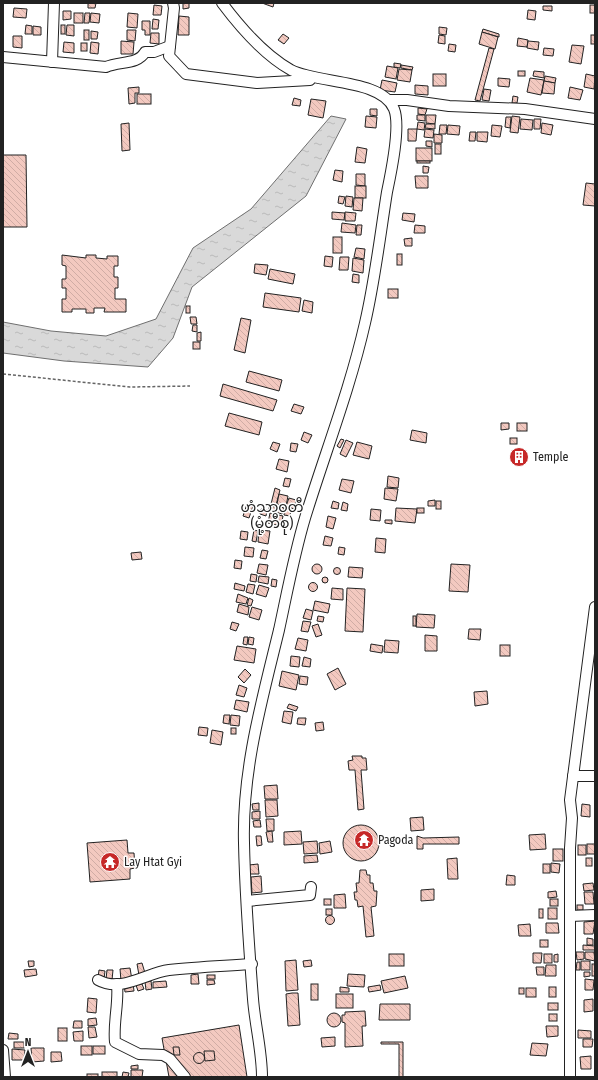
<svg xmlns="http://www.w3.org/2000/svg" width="598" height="1080" font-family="'Fira Sans Condensed','Noto Sans Myanmar',sans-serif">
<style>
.water{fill:url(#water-ripples);stroke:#6f6f6f}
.building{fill:url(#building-back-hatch);stroke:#222}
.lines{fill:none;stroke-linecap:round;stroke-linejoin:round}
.minor-casing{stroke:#222;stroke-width:12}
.path{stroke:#646464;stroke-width:1.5;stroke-dasharray:3 2;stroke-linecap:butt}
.minor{stroke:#fff;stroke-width:10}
.labels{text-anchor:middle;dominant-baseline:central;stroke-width:3;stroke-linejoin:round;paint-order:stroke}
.poi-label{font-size:12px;fill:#222;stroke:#fff;text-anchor:start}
.quarter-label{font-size:14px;fill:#222;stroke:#fff}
</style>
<defs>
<pattern id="water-ripples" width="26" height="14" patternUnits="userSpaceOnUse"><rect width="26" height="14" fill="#d9d9d9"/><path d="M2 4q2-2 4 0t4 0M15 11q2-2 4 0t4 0" fill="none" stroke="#bababa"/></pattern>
<pattern id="building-back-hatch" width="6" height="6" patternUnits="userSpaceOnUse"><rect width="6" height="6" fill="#f3c9c0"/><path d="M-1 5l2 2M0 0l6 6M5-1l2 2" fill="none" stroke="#d0aca5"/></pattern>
</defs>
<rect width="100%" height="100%" fill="#fff"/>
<!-- water -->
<path class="water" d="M 331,116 L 346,119 L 306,196 L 192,287 L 173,338 L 148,367 L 64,361 L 3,353 L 3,322 L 51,331 L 106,336 L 156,319 L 193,248 L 251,209 Z"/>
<!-- building -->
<g class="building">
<path d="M 88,3 L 96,3 L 95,8 L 88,8 Z"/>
<path d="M 183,3 L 189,3 L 189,8 L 183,9 Z"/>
<path d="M 262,3 L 274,3 L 273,7 Z"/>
<path d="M 154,5 L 162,6 L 161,15 L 153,15 Z"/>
<rect x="590" y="5" width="5" height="8"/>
<path d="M 543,6 L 552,6 L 552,11 L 543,10 Z"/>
<path d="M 14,8 L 27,9 L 26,18 L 13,17 Z"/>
<path d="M 528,10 L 536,11 L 535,20 L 527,19 Z"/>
<path d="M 63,11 L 71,11 L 71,19 L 63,20 Z"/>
<rect x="74" y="13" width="9" height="10"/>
<path d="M 85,13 L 90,13 L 89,23 L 84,23 Z"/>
<path d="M 91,13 L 100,14 L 99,23 L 90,22 Z"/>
<path d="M 128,13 L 138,14 L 137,28 L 127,27 Z"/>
<path d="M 179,16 L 189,17 L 189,35 L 178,35 Z"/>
<path d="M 153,19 L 159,20 L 158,29 L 152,29 Z"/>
<path d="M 142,21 L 150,21 L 150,35 L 145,35 L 145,30 L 142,30 Z"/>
<path d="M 26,25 L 32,26 L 32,34 L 25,34 Z"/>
<rect x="61" y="25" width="4" height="9"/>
<path d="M 67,25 L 74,25 L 74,36 L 66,35 Z"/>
<path d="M 33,26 L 41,27 L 41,35 L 33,35 Z"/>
<path d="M 439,27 L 447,28 L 446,35 L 439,34 Z"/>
<path d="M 483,29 L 499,34 L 499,37 L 482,32 Z"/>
<rect x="84" y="30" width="5" height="10"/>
<path d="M 127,30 L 136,30 L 135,41 L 127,40 Z"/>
<path d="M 91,31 L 98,32 L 97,39 L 91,39 Z"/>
<path d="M 482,32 L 498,37 L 495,49 L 479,44 Z"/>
<path d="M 151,33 L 159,33 L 159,44 L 150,43 Z"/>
<path d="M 283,34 L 289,38 L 284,44 L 278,40 Z"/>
<path d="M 439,35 L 445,36 L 445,44 L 438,43 Z"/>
<rect x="591" y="35" width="4" height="9"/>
<path d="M 13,36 L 22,36 L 22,48 L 13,47 Z"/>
<path d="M 518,38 L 528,40 L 527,47 L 517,46 Z"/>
<path d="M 121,41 L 134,42 L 133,54 L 121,54 Z"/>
<path d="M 528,41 L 539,42 L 538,50 L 527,48 Z"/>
<path d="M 64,42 L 74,43 L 74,53 L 63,52 Z"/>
<path d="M 91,42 L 99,43 L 98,54 L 90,53 Z"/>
<rect x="81" y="43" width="6" height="8"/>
<path d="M 449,44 L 456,45 L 455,52 L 448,51 Z"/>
<path d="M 572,45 L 584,46 L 581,64 L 569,62 Z"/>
<path d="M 489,48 L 494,49 L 480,101 L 475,100 Z"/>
<path d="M 544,48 L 554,49 L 553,56 L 543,55 Z"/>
<path d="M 394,63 L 401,64 L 400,68 L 394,67 Z"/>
<path d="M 401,65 L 413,67 L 412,70 L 401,68 Z"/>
<path d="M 387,66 L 398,68 L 396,79 L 385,77 Z"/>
<path d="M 399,69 L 412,70 L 410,82 L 397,80 Z"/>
<rect x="518" y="71" width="7" height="5"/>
<path d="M 534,71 L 544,72 L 544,78 L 533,76 Z"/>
<rect x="433" y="74" width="13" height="12"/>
<path d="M 586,74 L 595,76 L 594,89 L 584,87 Z"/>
<path d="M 545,76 L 556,78 L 555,83 L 544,81 Z"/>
<path d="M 498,78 L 510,79 L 509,87 L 498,86 Z"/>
<path d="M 530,78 L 544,80 L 541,95 L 527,92 Z"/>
<path d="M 382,80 L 397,83 L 395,92 L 380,90 Z"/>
<path d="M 544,81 L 555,83 L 554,94 L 542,93 Z"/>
<path d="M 415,85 L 428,86 L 428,95 L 415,94 Z"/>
<path d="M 139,87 L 139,93 L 135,93 L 135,103 L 129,104 L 128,88 Z"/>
<path d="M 570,87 L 583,90 L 580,100 L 568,98 Z"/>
<path d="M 484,89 L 491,90 L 489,101 L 482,100 Z"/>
<rect x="137" y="94" width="14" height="10"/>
<path d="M 513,96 L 518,97 L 517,103 L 512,103 Z"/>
<path d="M 294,98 L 301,100 L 300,106 L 292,105 Z"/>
<path d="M 311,99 L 326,101 L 323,118 L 308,115 Z"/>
<path d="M 418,108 L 427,109 L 425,115 L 418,114 Z"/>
<path d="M 370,109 L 377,109 L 377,116 L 370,115 Z"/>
<path d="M 417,115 L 425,115 L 425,121 L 417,120 Z"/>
<path d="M 426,115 L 436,115 L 435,124 L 426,123 Z"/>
<path d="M 366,116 L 377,117 L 376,128 L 365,127 Z"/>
<path d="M 512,116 L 520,117 L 518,133 L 510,132 Z"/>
<path d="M 506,117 L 511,117 L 510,128 L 505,127 Z"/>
<path d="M 521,119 L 533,120 L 532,130 L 520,129 Z"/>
<path d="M 534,119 L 541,119 L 540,129 L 534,129 Z"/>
<path d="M 418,122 L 425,123 L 424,130 L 417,129 Z"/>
<path d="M 129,123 L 130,150 L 122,151 L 121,124 Z"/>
<path d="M 542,123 L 553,125 L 551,135 L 541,133 Z"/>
<path d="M 426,124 L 435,124 L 435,129 L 425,128 Z"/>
<path d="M 440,125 L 447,125 L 446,134 L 439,134 Z"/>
<path d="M 448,125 L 460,126 L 459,135 L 447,134 Z"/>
<path d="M 492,125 L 502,126 L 500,137 L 491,136 Z"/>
<path d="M 408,129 L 417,129 L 416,141 L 408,141 Z"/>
<path d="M 425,129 L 434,130 L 433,138 L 424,137 Z"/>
<path d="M 470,132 L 476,132 L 475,141 L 469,141 Z"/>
<path d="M 477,132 L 488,132 L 487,142 L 477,141 Z"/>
<path d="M 434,134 L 442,135 L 442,143 L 434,143 Z"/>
<path d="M 426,141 L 432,141 L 432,147 L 426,146 Z"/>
<rect x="435" y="144" width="6" height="10"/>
<path d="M 357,147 L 367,149 L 365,163 L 355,162 Z"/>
<rect x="416" y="148" width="16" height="13"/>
<path d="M 3,155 L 26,155 L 27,227 L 3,227 Z"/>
<rect x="417" y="161" width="13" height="2"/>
<path d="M 423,166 L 429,167 L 428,173 L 423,173 Z"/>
<path d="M 335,170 L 343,171 L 342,182 L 333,180 Z"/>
<path d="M 356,174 L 365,174 L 365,186 L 356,185 Z"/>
<path d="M 415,176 L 428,176 L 428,188 L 416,188 Z"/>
<path d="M 586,183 L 595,184 L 595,206 L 583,205 Z"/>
<rect x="355" y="186" width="11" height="12"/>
<path d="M 339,196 L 345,197 L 343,204 L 338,203 Z"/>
<path d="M 346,196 L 353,197 L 352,207 L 345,206 Z"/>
<path d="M 354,198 L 363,198 L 362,211 L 353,210 Z"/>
<path d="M 332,212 L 345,213 L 344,220 L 332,219 Z"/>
<path d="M 345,212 L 356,213 L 355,221 L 345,221 Z"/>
<path d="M 403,213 L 415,214 L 414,222 L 402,220 Z"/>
<path d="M 342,223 L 356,225 L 355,233 L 341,232 Z"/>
<path d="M 357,225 L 362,225 L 361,235 L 356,235 Z"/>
<path d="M 415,225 L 425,226 L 425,233 L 414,233 Z"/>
<rect x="333" y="237" width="9" height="16"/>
<path d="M 412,238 L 412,246 L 405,246 L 404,239 Z"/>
<path d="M 356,248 L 365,249 L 364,259 L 354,257 Z"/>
<rect x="397" y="254" width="5" height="11"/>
<path d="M 62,255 L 86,258 L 86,255 L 96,255 L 96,258 L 107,259 L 107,256 L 118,256 L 118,266 L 114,266 L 114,277 L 118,277 L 118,288 L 115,288 L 115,299 L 126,299 L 126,312 L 104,312 L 105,308 L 94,308 L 94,313 L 86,313 L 86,309 L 72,309 L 72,312 L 62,312 L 62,299 L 66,299 L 66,288 L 62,288 L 62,279 L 66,279 L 66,266 L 62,265 Z"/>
<path d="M 325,256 L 333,257 L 332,267 L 324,266 Z"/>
<path d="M 340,257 L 349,257 L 348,270 L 339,270 Z"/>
<path d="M 353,258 L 364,260 L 363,273 L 352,271 Z"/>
<path d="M 255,264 L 268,265 L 266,275 L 254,273 Z"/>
<path d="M 270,269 L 295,274 L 293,284 L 268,279 Z"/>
<path d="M 353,274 L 359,275 L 359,283 L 352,282 Z"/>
<rect x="388" y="289" width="10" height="9"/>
<path d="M 265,293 L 301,298 L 299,312 L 263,307 Z"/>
<path d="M 304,300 L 313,302 L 312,313 L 302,311 Z"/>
<rect x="186" y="306" width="4" height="7"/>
<path d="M 190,317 L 196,317 L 197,324 L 191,324 Z"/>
<path d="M 241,318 L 251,320 L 245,353 L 234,350 Z"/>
<path d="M 193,325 L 197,325 L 197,332 L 192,331 Z"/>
<path d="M 201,332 L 201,341 L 197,341 L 197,333 Z"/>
<rect x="193" y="342" width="7" height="7"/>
<path d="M 249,371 L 282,380 L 279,391 L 246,382 Z"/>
<path d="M 223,384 L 277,400 L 273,411 L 220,396 Z"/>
<path d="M 294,404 L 304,407 L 301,414 L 291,411 Z"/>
<path d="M 229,413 L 262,422 L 259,435 L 225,426 Z"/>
<path d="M 501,423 L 509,423 L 509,429 L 501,430 Z"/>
<rect x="517" y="423" width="10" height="8"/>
<path d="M 412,430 L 427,433 L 426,443 L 410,440 Z"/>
<path d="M 304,432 L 312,435 L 308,443 L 301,440 Z"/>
<rect x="510" y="438" width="7" height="6"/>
<path d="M 341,439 L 344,440 L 340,448 L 337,446 Z"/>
<path d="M 346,440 L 353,443 L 346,457 L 340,454 Z"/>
<path d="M 273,442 L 280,444 L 277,452 L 270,449 Z"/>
<path d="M 357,442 L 372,446 L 369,459 L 353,455 Z"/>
<path d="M 291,443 L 298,444 L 296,452 L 290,451 Z"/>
<path d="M 513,451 L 526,451 L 525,463 L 513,462 Z"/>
<path d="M 279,459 L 289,461 L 287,472 L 276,469 Z"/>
<path d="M 388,476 L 399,478 L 398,488 L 387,487 Z"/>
<path d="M 285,478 L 291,479 L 289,487 L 283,486 Z"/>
<path d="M 342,479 L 354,481 L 351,493 L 339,490 Z"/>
<path d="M 275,488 L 280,490 L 276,505 L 271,504 Z"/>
<path d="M 385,488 L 398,489 L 396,501 L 384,499 Z"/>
<path d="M 279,494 L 288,496 L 286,506 L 277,504 Z"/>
<path d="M 289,498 L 296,500 L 294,509 L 286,506 Z"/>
<path d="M 435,500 L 435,506 L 428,506 L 428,501 Z"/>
<path d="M 333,501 L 339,503 L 338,509 L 331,508 Z"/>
<rect x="436" y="501" width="5" height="8"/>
<path d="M 343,502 L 348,504 L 347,511 L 341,510 Z"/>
<path d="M 247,504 L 253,506 L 249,518 L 243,516 Z"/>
<path d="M 269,506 L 276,507 L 275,511 L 268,511 Z"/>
<path d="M 277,506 L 284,508 L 282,514 L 276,512 Z"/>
<path d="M 285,508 L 291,509 L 290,516 L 284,515 Z"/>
<path d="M 396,508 L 417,509 L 415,523 L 395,521 Z"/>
<rect x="417" y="508" width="7" height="5"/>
<path d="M 261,509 L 267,510 L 266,516 L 260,514 Z"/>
<path d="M 371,509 L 381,510 L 380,521 L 370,520 Z"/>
<path d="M 270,513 L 283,516 L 281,526 L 268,523 Z"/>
<path d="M 328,516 L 336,518 L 333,529 L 326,527 Z"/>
<path d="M 385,520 L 392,520 L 392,524 L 385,523 Z"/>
<path d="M 254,530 L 258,531 L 256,542 L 252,541 Z"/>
<path d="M 259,530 L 270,531 L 268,544 L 258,542 Z"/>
<path d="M 241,531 L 248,532 L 247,540 L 240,539 Z"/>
<path d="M 325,536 L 333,538 L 331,546 L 323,545 Z"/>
<path d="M 376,538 L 386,539 L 385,553 L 375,552 Z"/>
<path d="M 245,547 L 254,548 L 253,557 L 244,556 Z"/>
<path d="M 339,547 L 345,548 L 344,555 L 338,554 Z"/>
<path d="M 262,550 L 268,551 L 266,559 L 260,558 Z"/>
<path d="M 141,552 L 142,559 L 132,560 L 131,553 Z"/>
<path d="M 235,560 L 242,561 L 241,569 L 234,568 Z"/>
<circle cx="317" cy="569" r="5"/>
<path d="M 259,564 L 268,565 L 266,575 L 257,573 Z"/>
<path d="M 451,564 L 470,565 L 468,592 L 449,591 Z"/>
<path d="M 349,567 L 363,568 L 362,578 L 348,577 Z"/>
<circle cx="337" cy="571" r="3.5"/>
<path d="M 251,574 L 257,575 L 256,582 L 250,581 Z"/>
<path d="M 259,576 L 269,577 L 268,584 L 258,582 Z"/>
<circle cx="325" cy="580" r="3"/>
<path d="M 272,579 L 277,580 L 276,587 L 271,586 Z"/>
<circle cx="313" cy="587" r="4.5"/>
<path d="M 235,583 L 245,586 L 244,591 L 234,589 Z"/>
<path d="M 248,584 L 255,585 L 253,594 L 246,592 Z"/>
<path d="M 259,585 L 269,588 L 266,597 L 256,594 Z"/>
<path d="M 332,588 L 343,589 L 343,600 L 331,599 Z"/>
<path d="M 347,588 L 365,589 L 363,632 L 345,631 Z"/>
<path d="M 238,594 L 248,598 L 246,604 L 236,602 Z"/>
<path d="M 249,598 L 253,600 L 251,606 L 247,605 Z"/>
<path d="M 315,601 L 330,604 L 328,613 L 313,610 Z"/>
<path d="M 239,604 L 249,607 L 248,615 L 237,612 Z"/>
<path d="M 252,607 L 262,610 L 259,620 L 249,617 Z"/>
<path d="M 306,609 L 313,611 L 311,620 L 303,618 Z"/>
<path d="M 417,614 L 435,615 L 434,628 L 416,627 Z"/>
<path d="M 318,616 L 324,617 L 323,622 L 317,621 Z"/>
<rect x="413" y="616" width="3" height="10"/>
<path d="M 303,621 L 311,622 L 308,632 L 301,631 Z"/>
<path d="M 232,622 L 239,624 L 236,631 L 230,629 Z"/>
<path d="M 318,624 L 322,635 L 316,637 L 312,626 Z"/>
<path d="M 469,629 L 481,629 L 480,640 L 468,639 Z"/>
<path d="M 425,635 L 437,636 L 437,651 L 425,651 Z"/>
<path d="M 244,637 L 248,637 L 247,645 L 243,644 Z"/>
<path d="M 249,637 L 254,638 L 253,645 L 248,644 Z"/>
<path d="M 298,638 L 308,640 L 306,651 L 295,649 Z"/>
<path d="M 385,640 L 399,641 L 398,653 L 384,652 Z"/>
<path d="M 371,644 L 383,646 L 382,653 L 370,651 Z"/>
<rect x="500" y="645" width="10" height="11"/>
<path d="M 237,646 L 256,649 L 254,663 L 234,660 Z"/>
<path d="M 291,656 L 300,657 L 299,667 L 290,666 Z"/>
<path d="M 304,657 L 311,659 L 310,667 L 302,666 Z"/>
<path d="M 338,668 L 346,684 L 335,690 L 327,674 Z"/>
<path d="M 245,669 L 251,675 L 244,683 L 238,677 Z"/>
<path d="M 282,671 L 299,675 L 296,690 L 279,686 Z"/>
<path d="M 300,676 L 308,677 L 307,685 L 299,684 Z"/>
<path d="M 239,685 L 247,688 L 244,697 L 236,695 Z"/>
<path d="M 487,691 L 488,704 L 475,706 L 474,692 Z"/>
<path d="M 236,700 L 249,702 L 247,712 L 234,709 Z"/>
<path d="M 289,704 L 298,707 L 296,711 L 287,708 Z"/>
<path d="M 284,711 L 293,712 L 291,724 L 282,722 Z"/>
<path d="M 224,715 L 230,715 L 229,724 L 223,723 Z"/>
<path d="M 231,715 L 240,716 L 239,726 L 230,725 Z"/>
<path d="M 298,718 L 306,718 L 305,725 L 297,724 Z"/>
<path d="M 323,722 L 324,730 L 316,731 L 315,723 Z"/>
<path d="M 199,727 L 208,728 L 207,736 L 198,735 Z"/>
<rect x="231" y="728" width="5" height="6"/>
<path d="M 212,730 L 223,732 L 221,745 L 210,743 Z"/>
<path d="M 352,756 L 362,756 L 362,758 L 366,758 L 367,770 L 361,770 L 364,809 L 358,810 L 355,770 L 349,770 L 348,761 L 353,760 Z"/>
<path d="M 277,785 L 278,799 L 265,799 L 264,786 Z"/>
<path d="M 265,800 L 277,800 L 278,816 L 266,817 Z"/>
<path d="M 259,803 L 259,810 L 253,810 L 252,804 Z"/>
<path d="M 582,804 L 590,805 L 590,817 L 581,816 Z"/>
<path d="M 260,811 L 260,819 L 252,819 L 252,812 Z"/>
<path d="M 423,817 L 424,830 L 411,831 L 410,818 Z"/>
<path d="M 266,819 L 274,819 L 274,831 L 267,831 Z"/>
<path d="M 260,820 L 261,827 L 254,827 L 253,821 Z"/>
<circle cx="361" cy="843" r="18"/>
<path d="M 272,831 L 273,842 L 268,842 L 266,832 Z"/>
<path d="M 301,831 L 302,844 L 284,845 L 284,832 Z"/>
<path d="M 545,834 L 546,849 L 530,850 L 529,835 Z"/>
<path d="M 256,836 L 261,836 L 262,845 L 257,846 Z"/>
<path d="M 417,836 L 423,838 L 459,837 L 459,844 L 423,844 L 423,849 L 417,849 Z"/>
<path d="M 127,840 L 128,853 L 134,853 L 135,868 L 130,869 L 130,879 L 90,882 L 87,843 Z"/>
<path d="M 317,841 L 318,853 L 304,854 L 303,842 Z"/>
<path d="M 330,841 L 332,852 L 320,854 L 319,843 Z"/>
<rect x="587" y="844" width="8" height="10"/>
<rect x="578" y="845" width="8" height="10"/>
<rect x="553" y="849" width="10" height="12"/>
<path d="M 317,855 L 318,862 L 304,863 L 304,856 Z"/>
<path d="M 457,858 L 458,879 L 448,879 L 447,859 Z"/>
<rect x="586" y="858" width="6" height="8"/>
<path d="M 551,863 L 560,864 L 559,873 L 551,872 Z"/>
<path d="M 258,864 L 259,874 L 249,874 L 249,865 Z"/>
<rect x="543" y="864" width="7" height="9"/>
<path d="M 360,870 L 366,870 L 367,875 L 370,875 L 370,883 L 373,883 L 374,891 L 377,891 L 376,906 L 371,907 L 374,936 L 366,937 L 363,906 L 358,907 L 357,900 L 355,900 L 354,892 L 357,892 L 356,883 L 359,883 Z"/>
<path d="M 507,875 L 515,876 L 515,885 L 506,885 Z"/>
<path d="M 261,876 L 262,892 L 252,893 L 251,877 Z"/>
<path d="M 593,883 L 594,890 L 584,891 L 583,884 Z"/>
<path d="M 434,889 L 434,900 L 421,901 L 421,890 Z"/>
<path d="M 556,891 L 557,897 L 548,898 L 548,892 Z"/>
<path d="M 584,892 L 593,892 L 594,904 L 585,904 Z"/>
<path d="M 345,894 L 346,908 L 334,908 L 334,895 Z"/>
<rect x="324" y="899" width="7" height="6"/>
<rect x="550" y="899" width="8" height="7"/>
<rect x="577" y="905" width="6" height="5"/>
<rect x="548" y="908" width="9" height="11"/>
<rect x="326" y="909" width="6" height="6"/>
<rect x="539" y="909" width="4" height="9"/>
<circle cx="330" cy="920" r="4.5"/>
<path d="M 595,921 L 593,934 L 584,934 L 584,922 Z"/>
<path d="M 546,923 L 558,923 L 559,933 L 546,933 Z"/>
<path d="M 530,924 L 531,936 L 519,936 L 518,925 Z"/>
<path d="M 587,938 L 593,939 L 593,945 L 587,945 Z"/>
<rect x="540" y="940" width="8" height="7"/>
<path d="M 583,945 L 595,946 L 595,950 L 583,950 Z"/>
<path d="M 576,952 L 584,952 L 584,959 L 577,960 Z"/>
<path d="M 585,952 L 594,952 L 595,961 L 585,959 Z"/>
<path d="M 533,953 L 542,953 L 541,963 L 533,963 Z"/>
<rect x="389" y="954" width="15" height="12"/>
<rect x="544" y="954" width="8" height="9"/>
<path d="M 558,954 L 558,962 L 554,962 L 554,955 Z"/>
<path d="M 296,960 L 298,990 L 286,991 L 285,961 Z"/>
<path d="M 311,960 L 312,966 L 304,967 L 303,961 Z"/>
<path d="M 28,961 L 34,961 L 34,966 L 29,967 Z"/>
<rect x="581" y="961" width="9" height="9"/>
<path d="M 577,962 L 580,962 L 580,970 L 576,970 Z"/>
<path d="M 142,963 L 145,973 L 139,975 L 137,964 Z"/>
<rect x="592" y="964" width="3" height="12"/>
<path d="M 546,965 L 556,965 L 556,976 L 545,976 Z"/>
<path d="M 536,967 L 544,967 L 544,975 L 537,975 Z"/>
<path d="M 130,968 L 132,980 L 121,981 L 120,969 Z"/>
<path d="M 36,969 L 37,975 L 25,977 L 24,970 Z"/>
<path d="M 99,970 L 105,971 L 104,979 L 98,978 Z"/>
<path d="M 107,970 L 113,970 L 112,980 L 106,979 Z"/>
<path d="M 584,972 L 590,972 L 590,976 L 584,977 Z"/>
<path d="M 198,974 L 199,984 L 191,984 L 191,975 Z"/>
<path d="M 348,974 L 365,975 L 364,987 L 347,986 Z"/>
<rect x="207" y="975" width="8" height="4"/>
<path d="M 405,976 L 408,988 L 384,993 L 381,981 Z"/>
<path d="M 585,979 L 594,980 L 593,990 L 585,990 Z"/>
<path d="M 207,980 L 214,980 L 215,984 L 207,985 Z"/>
<path d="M 151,981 L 152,989 L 146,990 L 145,982 Z"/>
<path d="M 166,981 L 167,987 L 153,988 L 153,982 Z"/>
<path d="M 133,983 L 134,991 L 125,992 L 124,984 Z"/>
<path d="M 142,984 L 144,989 L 138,991 L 136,985 Z"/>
<rect x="311" y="984" width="7" height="16"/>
<path d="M 380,985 L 381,990 L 369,992 L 368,987 Z"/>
<path d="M 340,987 L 349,988 L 349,992 L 340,992 Z"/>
<rect x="549" y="987" width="7" height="10"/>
<rect x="519" y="988" width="5" height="6"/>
<rect x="526" y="988" width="10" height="9"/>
<path d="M 292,993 L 298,993 L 300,1025 L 288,1026 L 286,994 Z"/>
<rect x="336" y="994" width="17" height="14"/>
<path d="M 88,998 L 97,999 L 96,1013 L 87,1012 Z"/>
<path d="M 593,999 L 593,1011 L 584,1012 L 584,1000 Z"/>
<rect x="548" y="1003" width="10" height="7"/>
<path d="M 380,1004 L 410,1004 L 410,1020 L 379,1020 Z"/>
<path d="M 365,1011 L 366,1026 L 362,1026 L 363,1046 L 345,1047 L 345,1023 L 342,1022 L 342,1015 L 345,1015 L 345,1012 Z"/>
<circle cx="334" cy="1020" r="7"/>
<rect x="549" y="1014" width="8" height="7"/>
<path d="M 96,1018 L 97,1025 L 88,1026 L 88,1019 Z"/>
<path d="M 74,1021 L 82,1021 L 82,1028 L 73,1028 Z"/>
<path d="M 239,1025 L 247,1077 L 169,1077 L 162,1038 Z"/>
<path d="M 546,1026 L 558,1026 L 558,1036 L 547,1037 Z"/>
<path d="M 88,1027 L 95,1027 L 97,1037 L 89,1038 Z"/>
<rect x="58" y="1028" width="9" height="13"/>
<path d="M 578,1030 L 591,1031 L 591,1038 L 578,1038 Z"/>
<path d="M 83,1031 L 83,1041 L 74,1041 L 73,1032 Z"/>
<path d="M 9,1033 L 18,1034 L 18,1039 L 8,1039 Z"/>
<path d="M 335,1037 L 335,1046 L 322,1047 L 321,1038 Z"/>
<path d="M 583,1039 L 593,1039 L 592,1047 L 583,1047 Z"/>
<rect x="14" y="1042" width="10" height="6"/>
<path d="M 381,1042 L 403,1042 L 403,1077 L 399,1077 L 399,1044 L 381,1044 Z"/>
<path d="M 532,1043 L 548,1044 L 546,1056 L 530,1055 Z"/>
<rect x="81" y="1046" width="11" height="9"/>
<rect x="93" y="1046" width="12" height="8"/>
<path d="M 173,1047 L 179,1047 L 180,1055 L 174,1055 Z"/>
<path d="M 31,1048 L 44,1048 L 44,1061 L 32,1062 Z"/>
<path d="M 12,1049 L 25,1050 L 24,1060 L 12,1060 Z"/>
<path d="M 204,1051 L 214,1051 L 215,1060 L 205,1061 Z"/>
<path d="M 51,1052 L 61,1052 L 62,1061 L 51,1062 Z"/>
<circle cx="199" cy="1058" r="5.5"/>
<path d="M 591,1056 L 591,1069 L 581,1069 L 580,1057 Z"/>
<path d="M 138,1065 L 138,1069 L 131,1069 L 131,1066 Z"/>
<path d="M 131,1070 L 143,1070 L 142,1077 L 131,1077 Z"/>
<rect x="102" y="1072" width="15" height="5"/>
<path d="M 123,1072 L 129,1073 L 128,1077 L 122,1077 Z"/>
<rect x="87" y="1074" width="11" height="3"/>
</g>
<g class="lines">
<defs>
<g id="minor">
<path d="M 173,3 L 174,8 L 169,56 L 186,74 L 257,83 L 310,80"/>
<path d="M 222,3 C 240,27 264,55 291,70 C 318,84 382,79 394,109 C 401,126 391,173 387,192 C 380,236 375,280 365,323 C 350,389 325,453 305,518 C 294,555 287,593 279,630 C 262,700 242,770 244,843 C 245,895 249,947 253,999 C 255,1025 262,1051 262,1077"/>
<path d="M 3,57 L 106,67 C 119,61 138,65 145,52 L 154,52 L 170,46"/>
<path d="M 52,62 L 54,3"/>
<path d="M 389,100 L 407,100 L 449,106 L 525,109 L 595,119"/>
<path d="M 573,776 L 595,776"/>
<path d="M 247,901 L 310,895 L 311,887"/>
<path d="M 570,916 L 595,915"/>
<path d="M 98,980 C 121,993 146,973 169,970 C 196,967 224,966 252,964"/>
<path d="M 117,984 C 119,1004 113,1022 115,1042 L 139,1054 L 163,1055 L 170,1059 L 185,1077"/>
<path d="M 3,1050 L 5,1077"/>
<path d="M 570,1077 L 570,848 L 572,818 L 570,800 L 595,607"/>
</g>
</defs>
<!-- minor casing -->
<use href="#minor" class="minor-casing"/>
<!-- path -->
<path class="path" d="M 3,374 L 130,387 L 190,386"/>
<!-- minor -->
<use href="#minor" class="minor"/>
</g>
<!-- icons -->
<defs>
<symbol id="building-disc" viewBox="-11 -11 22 22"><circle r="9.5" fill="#c62828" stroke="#fff"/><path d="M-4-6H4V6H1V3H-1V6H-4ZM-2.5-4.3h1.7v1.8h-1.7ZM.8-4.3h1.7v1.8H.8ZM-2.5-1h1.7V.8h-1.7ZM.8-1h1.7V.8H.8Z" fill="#fff"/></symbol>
<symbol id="temple-disc" viewBox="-11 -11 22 22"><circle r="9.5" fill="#c62828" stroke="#fff"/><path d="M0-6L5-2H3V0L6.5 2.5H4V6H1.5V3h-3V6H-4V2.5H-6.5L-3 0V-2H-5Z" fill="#fff"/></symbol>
</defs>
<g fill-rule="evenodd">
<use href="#building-disc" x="508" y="446" width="22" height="22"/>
<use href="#temple-disc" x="353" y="829" width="22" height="22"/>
<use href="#temple-disc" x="99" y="851" width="22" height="22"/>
</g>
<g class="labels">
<!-- poi labels -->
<g class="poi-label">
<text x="533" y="457">Temple</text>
<text x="378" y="840">Pagoda</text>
<text x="124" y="862">Lay Htat Gyi</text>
</g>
<!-- quarter labels -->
<g class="quarter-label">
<text x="272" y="507">ဟံသာဝတီ<tspan x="272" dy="16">(မုံ့တီစု)</tspan></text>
</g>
</g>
<!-- border -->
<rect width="598" height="1080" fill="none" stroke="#222222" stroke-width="8"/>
<!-- north arrow -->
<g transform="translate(28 1052)" stroke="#ffffff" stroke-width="3" paint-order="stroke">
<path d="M0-3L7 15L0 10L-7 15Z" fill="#222222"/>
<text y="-6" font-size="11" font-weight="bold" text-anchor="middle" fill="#222222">N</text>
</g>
</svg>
